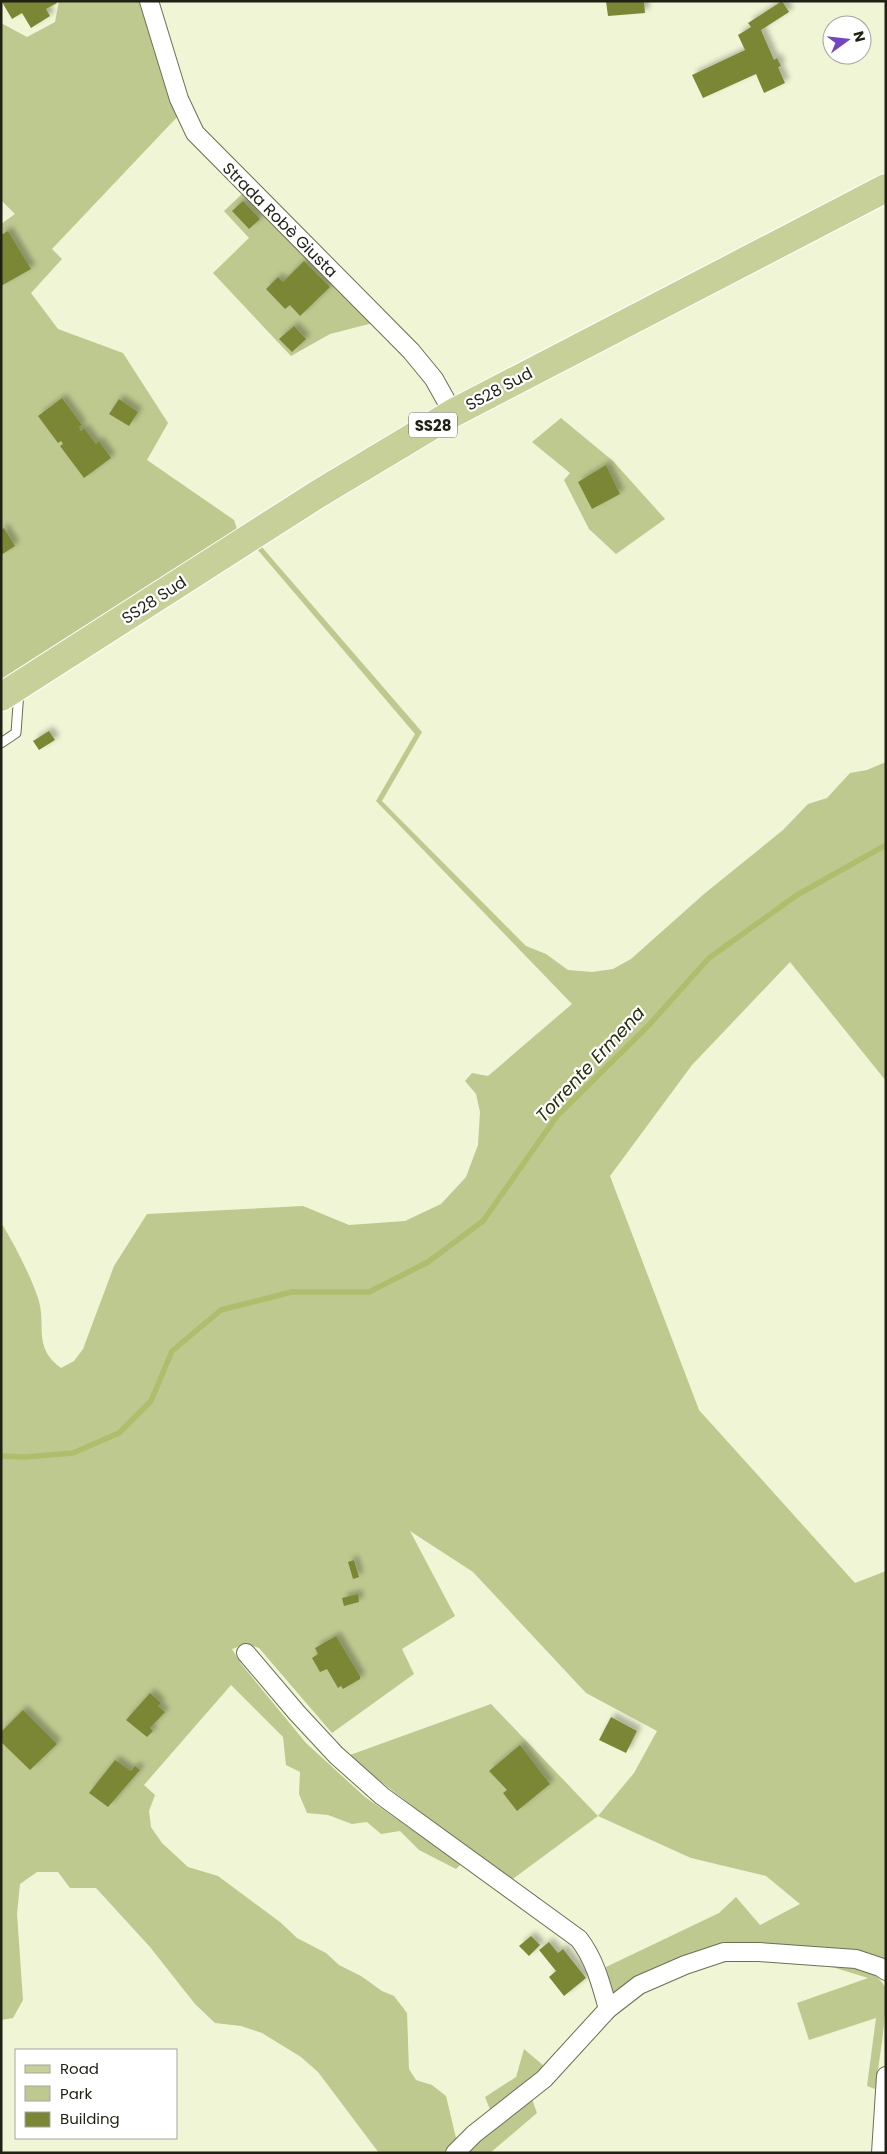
<svg xmlns="http://www.w3.org/2000/svg" width="887" height="2154" font-family="Poppins,sans-serif">
<style>
.green{fill:#bec990}
.lines{fill:none;stroke-linecap:round;stroke-linejoin:round}
.stream{stroke:#afbd6c;stroke-width:5.5}
.building{fill:#7b8735;filter:url(#shadow)}
.service-casing{stroke:#6b7054;stroke-width:11}
.minor-casing{stroke:#6b7054;stroke-width:20}
.primary-casing{stroke:#fff;stroke-width:30}
.service{stroke:#fff;stroke-width:9}
.minor{stroke:#fff;stroke-width:18}
.primary{stroke:#c7d098;stroke-width:28}
.labels{text-anchor:middle;dominant-baseline:central;stroke-width:4.5;stroke-linejoin:round;paint-order:stroke}
.shield{fill:#fff;stroke:#62645b;stroke-width:1}
.shield-label{font-size:15px;font-weight:bold;fill:#1f2115}
.street-label{font-size:16px;fill:#1f2115;stroke:#fff}
.water-label{font-size:18px;font-style:italic;fill:#292f0b;stroke:#fff}
</style>
<defs>
<filter id="shadow"><feDropShadow dx="4.5" dy="-4.5" stdDeviation="2.5" flood-color="#0004"/></filter>
</defs>
<rect width="100%" height="100%" fill="#eff5d5"/>
<!-- green -->
<g class="green">
<path d="M 59,1 L 143,1 L 179,115 L 52,249 L 62,259 L 31,293 L 58,329 L 123,353 L 168,423 L 147,460 L 234,520 L 238,532 L 1,682 L 1,224 L 15,214 L 1,200 L 1,23 L 27,37 L 55,22 Z"/>
<path d="M 244,192 L 373,323 L 330,334 L 291,356 L 213,273 L 249,238 L 224,211 Z"/>
<path d="M 561,418 L 613,461 L 665,519 L 616,554 L 589,529 L 564,480 L 570,473 L 532,442 Z"/>
<path d="M 261,546 L 422,732 L 382,801 L 526,946 L 546,954 L 568,970 L 592,972 L 613,969 L 631,959 L 704,894 L 783,830 L 808,804 L 827,798 L 850,773 L 867,770 L 886,762 L 886,1081 L 790,962 L 692,1065 L 610,1176 L 699,1410 L 855,1583 L 886,1571 L 886,1960 L 874,1955 L 847,1949 L 744,1944 L 610,1999 L 606,1967 L 719,1913 L 736,1897 L 760,1925 L 800,1904 L 766,1876 L 691,1858 L 598,1816 L 510,1881 L 371,1774 L 350,1755 L 491,1704 L 598,1816 L 634,1773 L 657,1731 L 586,1693 L 473,1572 L 410,1531 L 455,1616 L 402,1649 L 414,1674 L 332,1733 L 259,1648 L 247,1644 L 232,1649 L 242,1665 L 306,1743 L 365,1797 L 461,1864 L 456,1869 L 419,1850 L 400,1831 L 381,1834 L 367,1822 L 352,1824 L 328,1815 L 307,1813 L 299,1794 L 300,1772 L 286,1765 L 283,1737 L 231,1685 L 144,1785 L 155,1795 L 149,1811 L 151,1827 L 162,1843 L 188,1867 L 218,1876 L 280,1922 L 297,1938 L 326,1953 L 339,1965 L 361,1976 L 382,1991 L 394,1996 L 407,2013 L 409,2069 L 416,2080 L 432,2085 L 446,2096 L 457,2142 L 446,2153 L 379,2153 L 318,2072 L 301,2057 L 262,2033 L 241,2026 L 215,2023 L 195,2004 L 150,1947 L 96,1888 L 70,1888 L 58,1872 L 37,1872 L 20,1884 L 17,1914 L 23,2000 L 13,2018 L 1,2020 L 1,1222 C 15,1246 29,1272 38,1298 C 47,1325 32,1347 61,1368 L 74,1361 L 83,1349 L 114,1266 L 147,1214 L 303,1206 L 349,1225 L 405,1221 L 441,1204 L 466,1177 L 478,1145 L 480,1112 L 476,1094 L 465,1081 L 472,1073 L 488,1076 L 572,1004 L 376,801 L 415,734 L 257,549 Z"/>
<path d="M 829,1966 C 843,1967 861,1967 874,1975 C 879,1978 884,1984 886,1989 C 887,2012 879,2064 875,2089 L 867,2086 L 876,2018 L 809,2040 L 797,2003 L 868,1978 Z"/>
<path d="M 524,2049 L 544,2066 L 528,2082 L 491,2112 L 485,2097 L 516,2077 Z"/>
<path d="M 532,2099 L 537,2113 L 490,2153 L 465,2153 Z"/>
</g>
<g class="lines">
<!-- stream -->
<path class="stream" d="M 1,1456 L 25,1457 L 73,1453 L 119,1433 L 151,1401 L 172,1351 L 221,1310 L 292,1292 L 369,1292 L 428,1262 L 483,1221 L 557,1116 L 648,1026 L 709,958 L 797,895 L 886,845"/>
</g>
<!-- building -->
<g class="building">
<path d="M 4,1 L 56,1 L 57,3 L 46,9 L 50,16 L 31,28 L 22,13 L 12,19 L 2,2 Z"/>
<path d="M 606,1 L 644,1 L 645,13 L 608,16 Z"/>
<path d="M 782,1 L 789,12 L 761,30 L 774,60 L 777,58 L 781,66 L 778,67 L 785,83 L 764,93 L 756,74 L 703,98 L 692,75 L 745,50 L 738,35 L 751,27 L 748,23 Z"/>
<path d="M 243,201 L 260,219 L 249,229 L 232,211 Z"/>
<path d="M 8,231 L 31,269 L 1,286 L 1,235 Z"/>
<path d="M 304,261 L 330,287 L 300,316 L 290,305 L 285,309 L 266,289 L 278,277 L 283,282 Z"/>
<path d="M 294,326 L 306,339 L 292,352 L 279,339 Z"/>
<path d="M 62,398 L 82,425 L 79,427 L 81,431 L 84,428 L 96,444 L 99,441 L 111,458 L 84,478 L 60,446 L 63,444 L 61,441 L 58,443 L 38,416 Z"/>
<path d="M 119,399 L 138,412 L 129,426 L 109,414 Z"/>
<path d="M 606,465 L 620,494 L 592,509 L 578,482 Z"/>
<path d="M 4,528 L 15,546 L 1,555 L 1,530 Z"/>
<path d="M 49,731 L 55,740 L 39,750 L 33,741 Z"/>
<path d="M 354,1560 L 359,1577 L 353,1579 L 348,1562 Z"/>
<path d="M 358,1594 L 359,1602 L 344,1606 L 342,1598 Z"/>
<path d="M 336,1636 L 360,1676 L 360,1679 L 343,1689 L 341,1686 L 338,1688 L 327,1669 L 320,1672 L 312,1658 L 318,1654 L 315,1648 Z"/>
<path d="M 150,1693 L 161,1703 L 158,1706 L 165,1712 L 150,1728 L 153,1731 L 147,1737 L 126,1720 Z"/>
<path d="M 23,1710 L 57,1744 L 30,1770 L 1,1742 L 1,1732 Z"/>
<path d="M 611,1717 L 637,1731 L 626,1753 L 599,1740 Z"/>
<path d="M 520,1745 L 550,1784 L 517,1811 L 503,1793 L 507,1790 L 489,1771 Z"/>
<path d="M 115,1760 L 131,1771 L 135,1766 L 140,1770 L 108,1807 L 89,1793 Z"/>
<path d="M 531,1936 L 540,1945 L 529,1956 L 519,1946 Z"/>
<path d="M 549,1942 L 558,1953 L 563,1949 L 586,1978 L 564,1996 L 549,1977 L 556,1971 L 539,1950 Z"/>
</g>
<g class="lines">
<defs>
<path id="service" d="M 1,743 L 16,733 L 19,691"/>
<g id="minor">
<path d="M 149,1 L 179,99 L 195,133 L 411,351 L 434,379 L 453,413"/>
<path d="M 246,1653 L 297,1713 L 336,1755 L 382,1796 L 579,1939 C 595,1960 601,1984 608,2009"/>
<path d="M 455,2153 L 474,2134 L 544,2079 L 608,2009 L 639,1985 L 685,1965 L 724,1952 L 759,1952 L 856,1959 L 880,1967 L 886,1971"/>
<path d="M 881,2153 L 886,2076"/>
</g>
<path id="primary" d="M 1,697 L 318,494 L 453,413 L 886,188"/>
</defs>
<!-- service casing -->
<use href="#service" class="service-casing"/>
<!-- minor casing -->
<use href="#minor" class="minor-casing"/>
<!-- primary casing -->
<use href="#primary" class="primary-casing"/>
<!-- service -->
<use href="#service" class="service"/>
<!-- minor -->
<use href="#minor" class="minor"/>
<!-- primary -->
<use href="#primary" class="primary"/>
</g>
<g class="labels">
<!-- shield labels -->
<rect class="shield" x="409" y="412.5" width="48" height="25" rx="4"/>
<g class="shield-label">
<text x="433" y="425">SS28</text>
</g>
<!-- street labels -->
<g class="street-label">
<text transform="translate(280 220) rotate(45)">Strada Robè Giusta</text>
<text transform="translate(499 389) rotate(-28)">SS28 Sud</text>
<text transform="translate(154 600) rotate(-33)">SS28 Sud</text>
</g>
<!-- water labels -->
<g class="water-label">
<text transform="translate(590 1064) rotate(-47)">Torrente Ermena</text>
</g>
</g>
<!-- border -->
<rect width="887" height="2154" fill="none" stroke="#1f2115" stroke-width="5"/>
<!-- legend -->
<rect x="15" y="2049" width="162" height="90" fill="#ffffff" stroke="#a5a6a1"/>
<rect x="25" y="2065" width="25" height="8" fill="#c7d098" stroke="#a5a6a1"/>
<text x="60" y="2074" font-size="15" fill="#1f2115">Road</text>
<rect x="25" y="2086" width="25" height="15" fill="#bec990" stroke="#a5a6a1"/>
<text x="60" y="2099" font-size="15" fill="#1f2115">Park</text>
<rect x="25" y="2112" width="25" height="15" fill="#7b8735" stroke="#a5a6a1"/>
<text x="60" y="2124" font-size="15" fill="#1f2115">Building</text>
<!-- north arrow -->
<g transform="translate(847 40) rotate(75)"><circle r="24" fill="#ffffff" stroke="#a5a6a1"/>
<path d="M0-4L9 19L0 12L-9 19Z" fill="#7446bf"/>
<text y="-8" font-size="14" font-weight="bold" text-anchor="middle" fill="#1f2115">N</text>
</g>
</svg>
